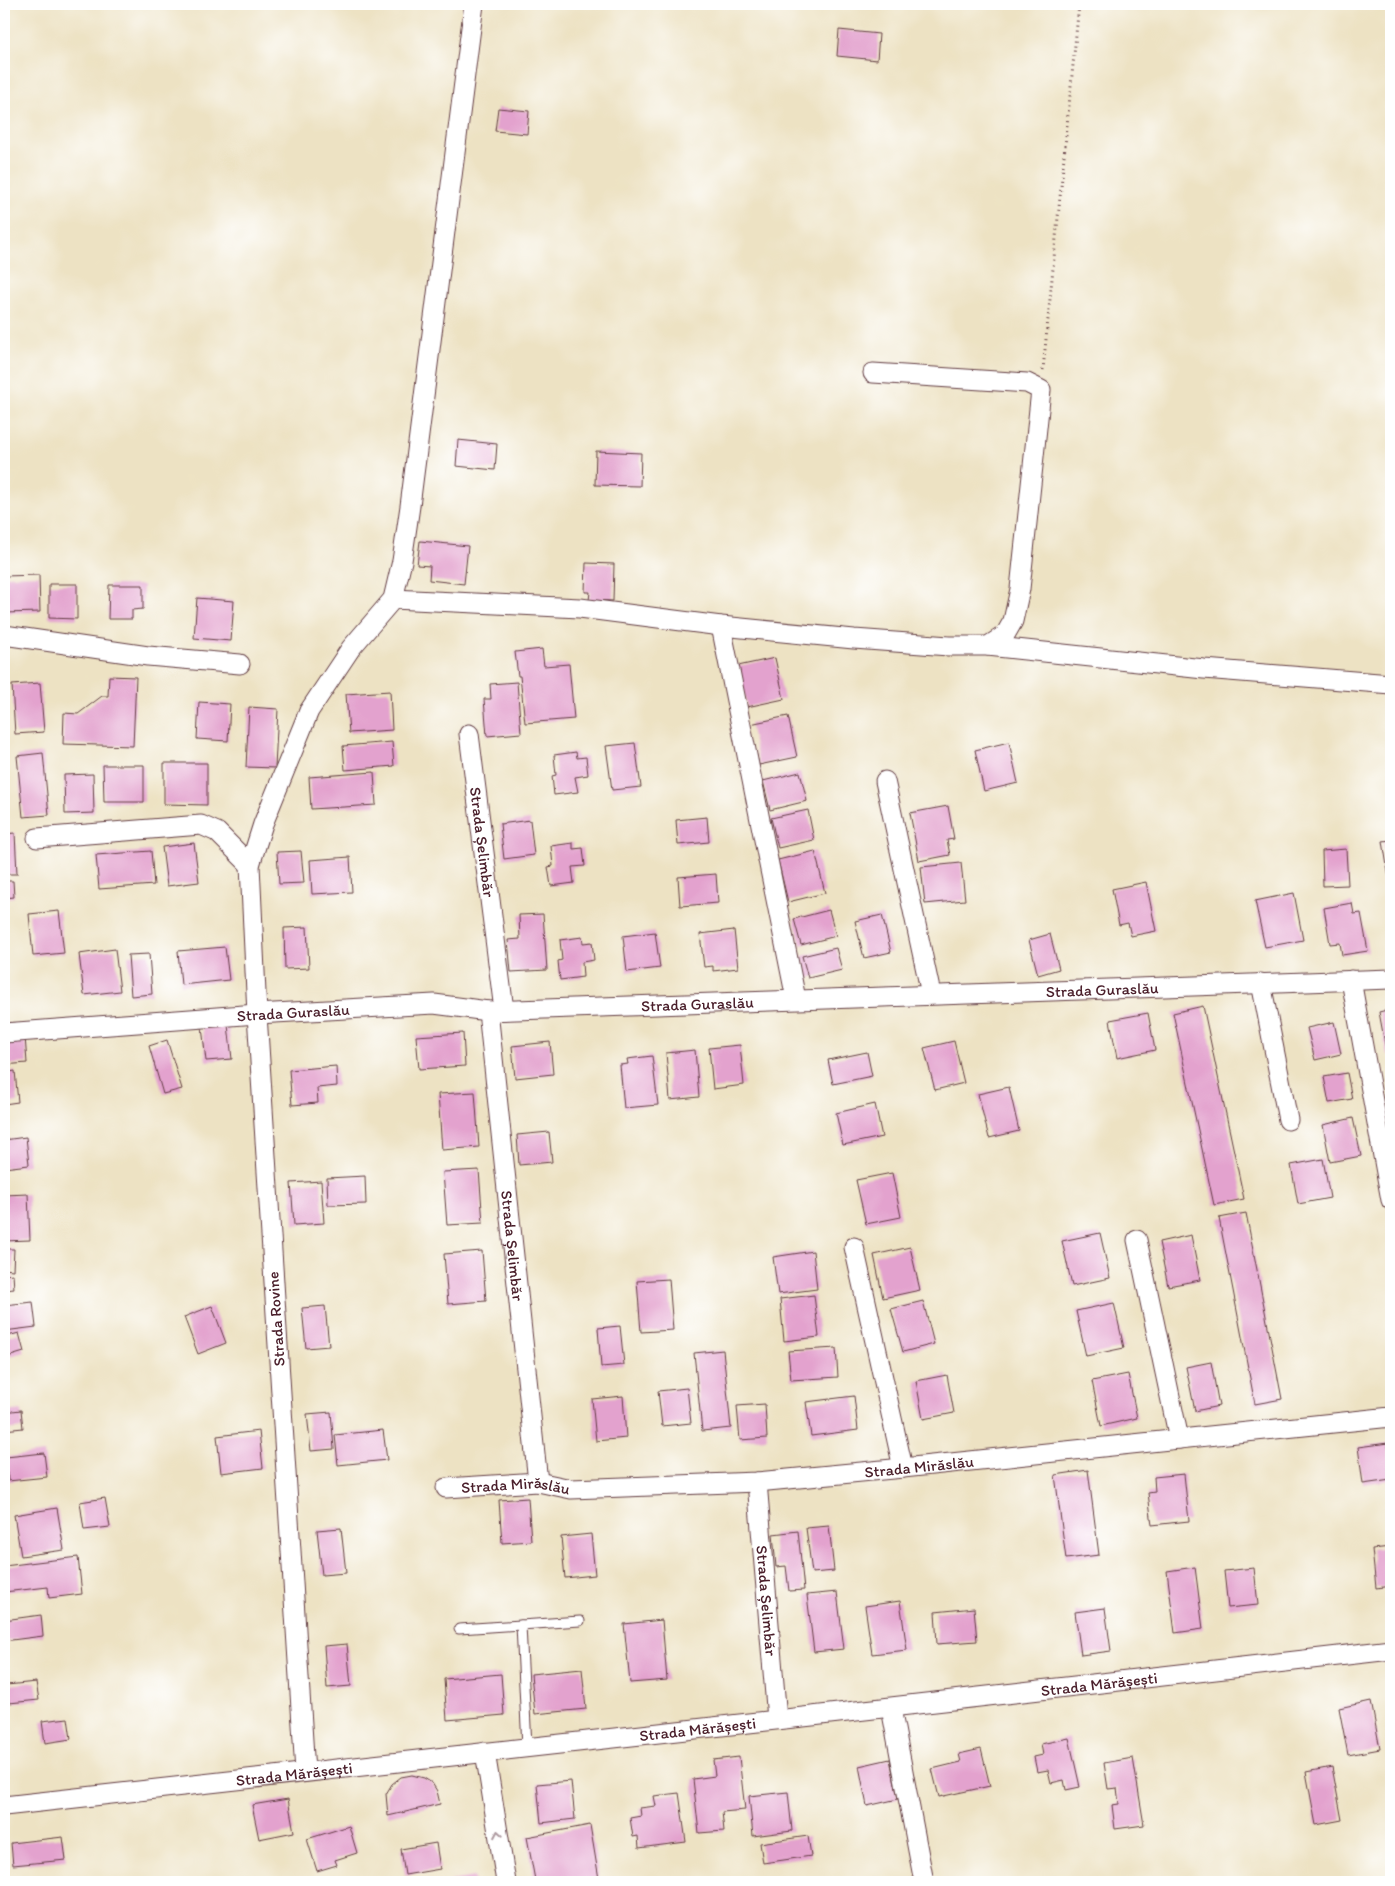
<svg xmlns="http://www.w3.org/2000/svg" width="1395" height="1886" font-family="Itim,sans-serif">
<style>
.building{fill:#e3a2ce}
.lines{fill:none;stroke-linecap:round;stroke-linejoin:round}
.lane-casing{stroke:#623c42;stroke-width:11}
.street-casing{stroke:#623c42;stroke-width:21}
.path{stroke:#623c42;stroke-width:3;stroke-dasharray:1 4;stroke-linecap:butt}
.lane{stroke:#fff;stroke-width:9}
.street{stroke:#fff;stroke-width:19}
.oneway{stroke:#ae9aa0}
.labels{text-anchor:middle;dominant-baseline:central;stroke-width:4;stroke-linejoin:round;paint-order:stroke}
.street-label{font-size:16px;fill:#4a1f2b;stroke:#fff}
</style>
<rect width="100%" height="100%" fill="#fff"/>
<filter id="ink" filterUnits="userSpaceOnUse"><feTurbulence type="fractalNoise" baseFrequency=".02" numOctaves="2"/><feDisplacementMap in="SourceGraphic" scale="10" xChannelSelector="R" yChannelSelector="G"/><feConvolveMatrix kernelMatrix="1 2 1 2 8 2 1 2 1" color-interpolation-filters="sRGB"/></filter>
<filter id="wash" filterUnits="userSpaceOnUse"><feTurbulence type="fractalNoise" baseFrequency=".0096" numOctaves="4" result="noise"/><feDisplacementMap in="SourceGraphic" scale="20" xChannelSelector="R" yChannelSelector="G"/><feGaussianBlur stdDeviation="1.12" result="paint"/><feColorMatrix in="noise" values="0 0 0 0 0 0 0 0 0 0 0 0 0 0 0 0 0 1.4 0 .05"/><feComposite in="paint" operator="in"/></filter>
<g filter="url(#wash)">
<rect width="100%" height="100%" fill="#ede2c3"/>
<g id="blocks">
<!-- building -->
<g class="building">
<path d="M 839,30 L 879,34 L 877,60 L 837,56 Z"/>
<path d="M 498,108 L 529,111 L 527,134 L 495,131 Z"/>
<path d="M 458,440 L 497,444 L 495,470 L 456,466 Z"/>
<path d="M 596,451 L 641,453 L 640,486 L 595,485 Z"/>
<path d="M 420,541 L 468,546 L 464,584 L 429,580 L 430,566 L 417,565 Z"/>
<path d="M 586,563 L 614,564 L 613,601 L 589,600 L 590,592 L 585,592 Z"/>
<path d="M 39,575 L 40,612 L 4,613 L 4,576 Z"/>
<path d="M 49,584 L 77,584 L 77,619 L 49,618 Z"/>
<path d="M 109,585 L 143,585 L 143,609 L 132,610 L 132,619 L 108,619 Z"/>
<path d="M 197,598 L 234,601 L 231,641 L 194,638 Z"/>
<path d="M 542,649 L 544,666 L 569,664 L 574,719 L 525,723 L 520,676 L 518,676 L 515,652 Z"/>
<path d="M 775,658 L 784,699 L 747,707 L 738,666 Z"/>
<path d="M 109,676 L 136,677 L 133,746 L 63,744 L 64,713 L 78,714 L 102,696 L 108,696 Z"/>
<path d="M 517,682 L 521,733 L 487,736 L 484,699 L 491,699 L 490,684 Z"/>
<path d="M 40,683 L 44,732 L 15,734 L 12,685 Z"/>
<path d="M 390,691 L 392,730 L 349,733 L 346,694 Z"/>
<path d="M 199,702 L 230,704 L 228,741 L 197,739 Z"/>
<path d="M 249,707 L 278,709 L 275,768 L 246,767 Z"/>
<path d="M 788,716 L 797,757 L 759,765 L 750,724 Z"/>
<path d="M 392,742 L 394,766 L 345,770 L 343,746 Z"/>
<path d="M 1009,742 L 1018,783 L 984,791 L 975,750 Z"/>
<path d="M 635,743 L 641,787 L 612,790 L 606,746 Z"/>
<path d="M 576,752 L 577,758 L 586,757 L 588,775 L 575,777 L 578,792 L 554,795 L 552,776 L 556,775 L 554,755 Z"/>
<path d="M 43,753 L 49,815 L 23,817 L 17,756 Z"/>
<path d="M 164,763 L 207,763 L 207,805 L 164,804 Z"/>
<path d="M 103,765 L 144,765 L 144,802 L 104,802 Z"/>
<path d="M 374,772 L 376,805 L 311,809 L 309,777 Z"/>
<path d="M 800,772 L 807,801 L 770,810 L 763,781 Z"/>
<path d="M 93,774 L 94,813 L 65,814 L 64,775 Z"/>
<path d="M 948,806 L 954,839 L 947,840 L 950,855 L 919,861 L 910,813 Z"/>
<path d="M 808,810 L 814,840 L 778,848 L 771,818 Z"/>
<path d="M 707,817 L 709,842 L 678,845 L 676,820 Z"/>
<path d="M 530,820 L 534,855 L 504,859 L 500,824 Z"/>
<path d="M 15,833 L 17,874 L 4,874 L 4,834 Z"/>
<path d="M 1391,840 L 1391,878 L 1389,879 L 1383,841 Z"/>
<path d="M 194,843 L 199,882 L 167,886 L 162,847 Z"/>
<path d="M 573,843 L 573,849 L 583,848 L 585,866 L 572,867 L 574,883 L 551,886 L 548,867 L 553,866 L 551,846 Z"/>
<path d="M 1346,849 L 1348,885 L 1323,886 L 1322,851 Z"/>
<path d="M 151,851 L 154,885 L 99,889 L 96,855 Z"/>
<path d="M 301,851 L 304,883 L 279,884 L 277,852 Z"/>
<path d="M 815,851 L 825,893 L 788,902 L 778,860 Z"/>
<path d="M 350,857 L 352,892 L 312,894 L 310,860 Z"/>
<path d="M 961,863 L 965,900 L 925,904 L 921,867 Z"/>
<path d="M 716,874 L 718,903 L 680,906 L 678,877 Z"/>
<path d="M 4,881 L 13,881 L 14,897 L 4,898 Z"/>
<path d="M 1146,882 L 1156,931 L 1131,936 L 1128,923 L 1119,925 L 1112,889 Z"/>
<path d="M 1294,893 L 1303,940 L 1265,947 L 1255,901 Z"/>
<path d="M 1352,903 L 1354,914 L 1361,913 L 1368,951 L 1342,955 L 1340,943 L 1330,944 L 1324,908 Z"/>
<path d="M 829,910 L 836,936 L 801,945 L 794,919 Z"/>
<path d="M 59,911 L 64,953 L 33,956 L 29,914 Z"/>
<path d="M 543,914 L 547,970 L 511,972 L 508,940 L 520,939 L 519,915 Z"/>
<path d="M 882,915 L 891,952 L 864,958 L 855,921 Z"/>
<path d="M 307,927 L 309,968 L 285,969 L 284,928 Z"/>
<path d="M 734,930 L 738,968 L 713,971 L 713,966 L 704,967 L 700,934 Z"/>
<path d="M 655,932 L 660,968 L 627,972 L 623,936 Z"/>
<path d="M 1050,934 L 1059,969 L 1038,975 L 1029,940 Z"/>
<path d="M 582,937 L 583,943 L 592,942 L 594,960 L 582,962 L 583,977 L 560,980 L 558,961 L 562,960 L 560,940 Z"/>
<path d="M 225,947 L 229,980 L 181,985 L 178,951 Z"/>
<path d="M 836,948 L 842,970 L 808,978 L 802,956 Z"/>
<path d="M 115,949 L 120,991 L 84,995 L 79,954 Z"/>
<path d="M 149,954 L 152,994 L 131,996 L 128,955 Z"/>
<path d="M 1203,1006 L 1244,1199 L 1214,1205 L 1173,1013 Z"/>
<path d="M 1391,1009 L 1391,1054 L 1387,1055 L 1379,1012 Z"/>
<path d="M 1148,1013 L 1155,1050 L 1117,1058 L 1110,1020 Z"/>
<path d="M 1334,1022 L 1341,1054 L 1315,1060 L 1307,1028 Z"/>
<path d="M 228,1025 L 232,1059 L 206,1061 L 202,1027 Z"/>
<path d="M 463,1033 L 465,1066 L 419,1069 L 416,1036 Z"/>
<path d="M 25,1036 L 27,1063 L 4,1065 L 4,1038 Z"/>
<path d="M 167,1040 L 182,1089 L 163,1094 L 149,1046 Z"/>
<path d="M 954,1041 L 964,1083 L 935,1090 L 924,1048 Z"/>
<path d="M 550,1042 L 553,1074 L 515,1078 L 512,1046 Z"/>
<path d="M 740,1045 L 744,1085 L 713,1089 L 709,1048 Z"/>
<path d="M 695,1050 L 699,1097 L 670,1100 L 666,1053 Z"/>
<path d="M 867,1052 L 872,1076 L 833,1084 L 828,1060 Z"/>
<path d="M 652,1056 L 658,1105 L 624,1108 L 620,1065 L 628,1064 L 627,1059 Z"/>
<path d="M 336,1066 L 337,1086 L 317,1088 L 318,1103 L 292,1105 L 289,1070 Z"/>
<path d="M 15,1071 L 18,1102 L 4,1104 L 4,1073 Z"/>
<path d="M 1347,1073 L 1352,1099 L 1329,1103 L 1324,1077 Z"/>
<path d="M 1009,1087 L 1019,1131 L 989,1138 L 978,1094 Z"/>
<path d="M 475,1092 L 479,1147 L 442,1150 L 438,1094 Z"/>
<path d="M 875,1104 L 882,1137 L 843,1145 L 836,1113 Z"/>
<path d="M 1353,1118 L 1361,1156 L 1330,1162 L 1323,1125 Z"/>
<path d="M 549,1132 L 552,1162 L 519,1165 L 517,1135 Z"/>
<path d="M 26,1137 L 29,1165 L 4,1168 L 4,1140 Z"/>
<path d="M 1323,1159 L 1330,1198 L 1298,1204 L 1291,1165 Z"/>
<path d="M 479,1170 L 483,1223 L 447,1225 L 443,1172 Z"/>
<path d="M 892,1173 L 901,1217 L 866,1224 L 856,1180 Z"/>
<path d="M 365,1176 L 366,1204 L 328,1205 L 327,1178 Z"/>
<path d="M 321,1181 L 324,1223 L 294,1225 L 291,1183 Z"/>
<path d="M 28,1194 L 30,1240 L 4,1241 L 4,1195 Z"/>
<path d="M 1246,1213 L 1282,1399 L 1255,1404 L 1219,1218 Z"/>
<path d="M 1100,1233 L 1110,1278 L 1072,1286 L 1062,1241 Z"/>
<path d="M 1191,1235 L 1200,1280 L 1168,1286 L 1159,1242 Z"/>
<path d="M 910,1247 L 920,1290 L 883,1298 L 874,1255 Z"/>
<path d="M 4,1249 L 14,1249 L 13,1270 L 4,1269 Z"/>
<path d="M 482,1251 L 486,1301 L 448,1304 L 444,1254 Z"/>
<path d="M 813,1251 L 817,1289 L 778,1294 L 773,1257 Z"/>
<path d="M 13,1274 L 14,1289 L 4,1290 L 4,1275 Z"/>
<path d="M 669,1279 L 673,1330 L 641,1332 L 637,1281 Z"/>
<path d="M 814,1295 L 819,1337 L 784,1341 L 780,1299 Z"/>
<path d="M 923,1301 L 934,1344 L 903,1352 L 891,1309 Z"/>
<path d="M 33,1302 L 36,1327 L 4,1331 L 4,1305 Z"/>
<path d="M 1114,1303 L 1124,1348 L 1086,1356 L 1076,1311 Z"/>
<path d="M 212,1306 L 226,1343 L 198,1354 L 184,1317 Z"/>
<path d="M 325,1306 L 329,1346 L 306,1348 L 302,1308 Z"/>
<path d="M 620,1326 L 624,1365 L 601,1367 L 598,1328 Z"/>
<path d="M 19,1333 L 24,1352 L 4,1358 L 4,1337 Z"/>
<path d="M 836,1348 L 838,1377 L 791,1380 L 788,1351 Z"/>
<path d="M 723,1350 L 731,1428 L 702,1431 L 694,1353 Z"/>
<path d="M 1211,1362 L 1219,1406 L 1195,1411 L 1186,1367 Z"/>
<path d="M 1128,1374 L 1137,1418 L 1101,1426 L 1092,1381 Z"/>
<path d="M 947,1375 L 954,1413 L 923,1419 L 916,1381 Z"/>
<path d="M 687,1388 L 691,1423 L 662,1426 L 658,1391 Z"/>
<path d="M 623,1396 L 626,1438 L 596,1441 L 592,1399 Z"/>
<path d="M 854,1396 L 858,1430 L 811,1436 L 806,1402 Z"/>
<path d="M 765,1404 L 767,1438 L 740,1440 L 737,1406 Z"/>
<path d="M 21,1410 L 23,1428 L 4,1430 L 4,1412 Z"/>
<path d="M 331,1412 L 334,1449 L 311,1451 L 307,1414 Z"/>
<path d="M 383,1430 L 387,1460 L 338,1465 L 335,1435 Z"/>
<path d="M 259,1431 L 263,1468 L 221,1473 L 217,1436 Z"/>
<path d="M 1388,1443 L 1391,1480 L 1363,1484 L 1358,1447 Z"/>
<path d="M 44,1453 L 47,1477 L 8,1481 L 6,1457 Z"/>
<path d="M 1088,1470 L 1099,1555 L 1066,1559 L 1055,1475 Z"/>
<path d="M 1184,1474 L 1189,1521 L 1152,1525 L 1148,1493 L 1155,1492 L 1154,1477 Z"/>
<path d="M 105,1498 L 110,1527 L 84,1530 L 80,1502 Z"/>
<path d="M 528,1498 L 531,1541 L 502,1543 L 499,1500 Z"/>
<path d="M 57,1508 L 64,1550 L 21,1556 L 14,1515 Z"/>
<path d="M 829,1526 L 834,1571 L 812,1573 L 806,1528 Z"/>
<path d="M 341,1528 L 346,1573 L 322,1575 L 317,1530 Z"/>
<path d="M 798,1531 L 804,1590 L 789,1591 L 786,1566 L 776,1567 L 773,1534 Z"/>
<path d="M 591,1534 L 595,1575 L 565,1578 L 561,1537 Z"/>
<path d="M 1391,1547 L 1391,1586 L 1376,1588 L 1372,1549 Z"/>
<path d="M 78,1557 L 82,1594 L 49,1598 L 48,1587 L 4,1592 L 4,1566 Z"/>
<path d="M 1195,1567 L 1203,1629 L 1175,1633 L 1167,1571 Z"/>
<path d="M 1254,1568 L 1258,1605 L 1228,1608 L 1224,1571 Z"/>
<path d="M 837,1592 L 844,1649 L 814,1652 L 807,1595 Z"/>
<path d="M 900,1601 L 907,1650 L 872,1654 L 865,1606 Z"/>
<path d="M 974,1608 L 977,1641 L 937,1644 L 935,1612 Z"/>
<path d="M 1105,1608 L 1111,1651 L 1081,1655 L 1075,1612 Z"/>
<path d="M 41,1615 L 43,1636 L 4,1641 L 4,1620 Z"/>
<path d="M 662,1620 L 667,1680 L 630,1683 L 624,1624 Z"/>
<path d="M 347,1644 L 351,1686 L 327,1688 L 324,1646 Z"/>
<path d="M 582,1669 L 586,1709 L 535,1714 L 531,1674 Z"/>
<path d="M 501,1674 L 504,1715 L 447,1720 L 444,1679 Z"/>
<path d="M 36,1682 L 39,1700 L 9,1703 L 7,1685 Z"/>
<path d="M 1371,1701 L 1380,1749 L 1348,1755 L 1339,1708 Z"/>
<path d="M 68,1718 L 71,1739 L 45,1743 L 42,1721 Z"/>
<path d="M 1069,1738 L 1080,1787 L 1066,1790 L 1064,1780 L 1051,1783 L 1048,1770 L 1037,1772 L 1034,1757 L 1043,1755 L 1041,1744 Z"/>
<path d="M 981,1749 L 990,1786 L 939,1797 L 932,1769 L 961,1762 L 959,1754 Z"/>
<path d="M 739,1757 L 745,1810 L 722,1812 L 724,1831 L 699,1833 L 693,1779 L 715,1776 L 713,1760 Z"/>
<path d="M 1133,1758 L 1144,1825 L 1115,1829 L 1112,1805 L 1119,1804 L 1117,1788 L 1108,1789 L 1104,1763 Z"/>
<path d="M 890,1759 L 898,1799 L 867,1806 L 859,1766 Z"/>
<path d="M 1332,1767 L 1342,1820 L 1316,1825 L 1306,1772 Z"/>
<path d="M 412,1775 L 424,1778 L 432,1783 L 437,1791 L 440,1804 L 388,1816 L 386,1794 L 392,1784 L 401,1777 Z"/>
<path d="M 571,1781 L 575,1819 L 541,1823 L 537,1784 Z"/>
<path d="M 788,1792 L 792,1831 L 753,1836 L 749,1796 Z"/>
<path d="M 679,1793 L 686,1842 L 639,1848 L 638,1836 L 633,1837 L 630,1818 L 641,1816 L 640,1808 L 656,1806 L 654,1796 Z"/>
<path d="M 288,1799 L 294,1832 L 259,1839 L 252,1805 Z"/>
<path d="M 590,1825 L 599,1879 L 582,1882 L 527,1882 L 535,1880 L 527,1837 Z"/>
<path d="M 349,1826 L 357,1853 L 335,1860 L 337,1865 L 317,1871 L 307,1839 Z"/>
<path d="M 808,1836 L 811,1856 L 763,1863 L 760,1843 Z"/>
<path d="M 63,1837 L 66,1860 L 13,1865 L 11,1843 Z"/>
<path d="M 436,1843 L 440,1869 L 405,1875 L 401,1849 Z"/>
<path d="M 474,1877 L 475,1882 L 451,1882 L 450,1881 Z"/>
</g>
</g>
</g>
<g filter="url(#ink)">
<use href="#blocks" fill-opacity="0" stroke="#623c42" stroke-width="1"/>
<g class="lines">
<defs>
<g id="lane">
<path d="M 521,1625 L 527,1747"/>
<path d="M 459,1629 L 580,1621"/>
</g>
<g id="street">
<path d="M 393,599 L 580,608 L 721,626 L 854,639 L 949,646 L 988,646 L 1005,635 L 1013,621 L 1020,589 L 1041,390 L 1027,383 L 873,373"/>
<path d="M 721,626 L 796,999"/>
<path d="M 4,635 L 148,656 L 240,664"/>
<path d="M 988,646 L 1204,669 L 1391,684"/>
<path id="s1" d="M 469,734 L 504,1010"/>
<path d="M 885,781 L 931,994"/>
<path d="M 37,838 L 201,825 L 217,832 L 250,865"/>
<path d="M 1351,980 L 1391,1200"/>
<path d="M 1261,983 L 1288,1120"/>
<path id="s2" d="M 488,1011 L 538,1482"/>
<path id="s3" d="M 4,1033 L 257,1014 L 434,1004 L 488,1011 L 1391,979"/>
<path d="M 1137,1240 L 1179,1439"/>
<path d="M 854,1247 L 903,1468"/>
<path id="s4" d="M 757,1482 L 777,1719"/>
<path id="s5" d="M 446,1488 L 538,1482 L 571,1489 L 757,1482 L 903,1468 L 1391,1417"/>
<path d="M 891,1708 L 924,1882"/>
<path d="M 485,1752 L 506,1882"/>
<path d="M 305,1772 L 257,1014 L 250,865 L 263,824 L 309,711 L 351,648 L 393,599 L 402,561 L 410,506 L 474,4"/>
<path id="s6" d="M 4,1806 C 466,1754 929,1704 1391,1650"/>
</g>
</defs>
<!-- lane casing -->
<use href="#lane" class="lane-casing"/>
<!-- street casing -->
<use href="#street" class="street-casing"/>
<!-- path -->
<path class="path" d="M 1043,370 L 1079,4"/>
<!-- lane -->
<use href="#lane" class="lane"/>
<!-- street -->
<use href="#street" class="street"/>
</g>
<!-- one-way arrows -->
<defs><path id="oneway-chevron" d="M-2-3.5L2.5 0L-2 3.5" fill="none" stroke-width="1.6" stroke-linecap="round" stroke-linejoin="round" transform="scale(1.25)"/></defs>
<use class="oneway" href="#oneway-chevron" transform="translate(498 1834) rotate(-100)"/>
</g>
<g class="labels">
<!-- street labels -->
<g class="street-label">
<text stroke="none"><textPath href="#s1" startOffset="109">Strada Șelimbăr</textPath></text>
<text stroke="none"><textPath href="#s3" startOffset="1100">Strada Guraslău</textPath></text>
<text stroke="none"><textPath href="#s3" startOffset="695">Strada Guraslău</textPath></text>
<text stroke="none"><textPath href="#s3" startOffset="290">Strada Guraslău</textPath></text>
<text stroke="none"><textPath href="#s2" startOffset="236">Strada Șelimbăr</textPath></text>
<text transform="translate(276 1319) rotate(-94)">Strada Rovine</text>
<text stroke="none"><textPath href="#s5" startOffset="475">Strada Mirăslău</textPath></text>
<text stroke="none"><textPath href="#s5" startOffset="70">Strada Mirăslău</textPath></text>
<text stroke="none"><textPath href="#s4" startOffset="119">Strada Șelimbăr</textPath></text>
<text stroke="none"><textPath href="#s6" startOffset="1102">Strada Mărășești</textPath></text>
<text stroke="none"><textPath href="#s6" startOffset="698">Strada Mărășești</textPath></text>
<text stroke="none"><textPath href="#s6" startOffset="292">Strada Mărășești</textPath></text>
</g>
</g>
<!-- margin -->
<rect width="1395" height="1886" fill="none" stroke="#fff" stroke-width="20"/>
</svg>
